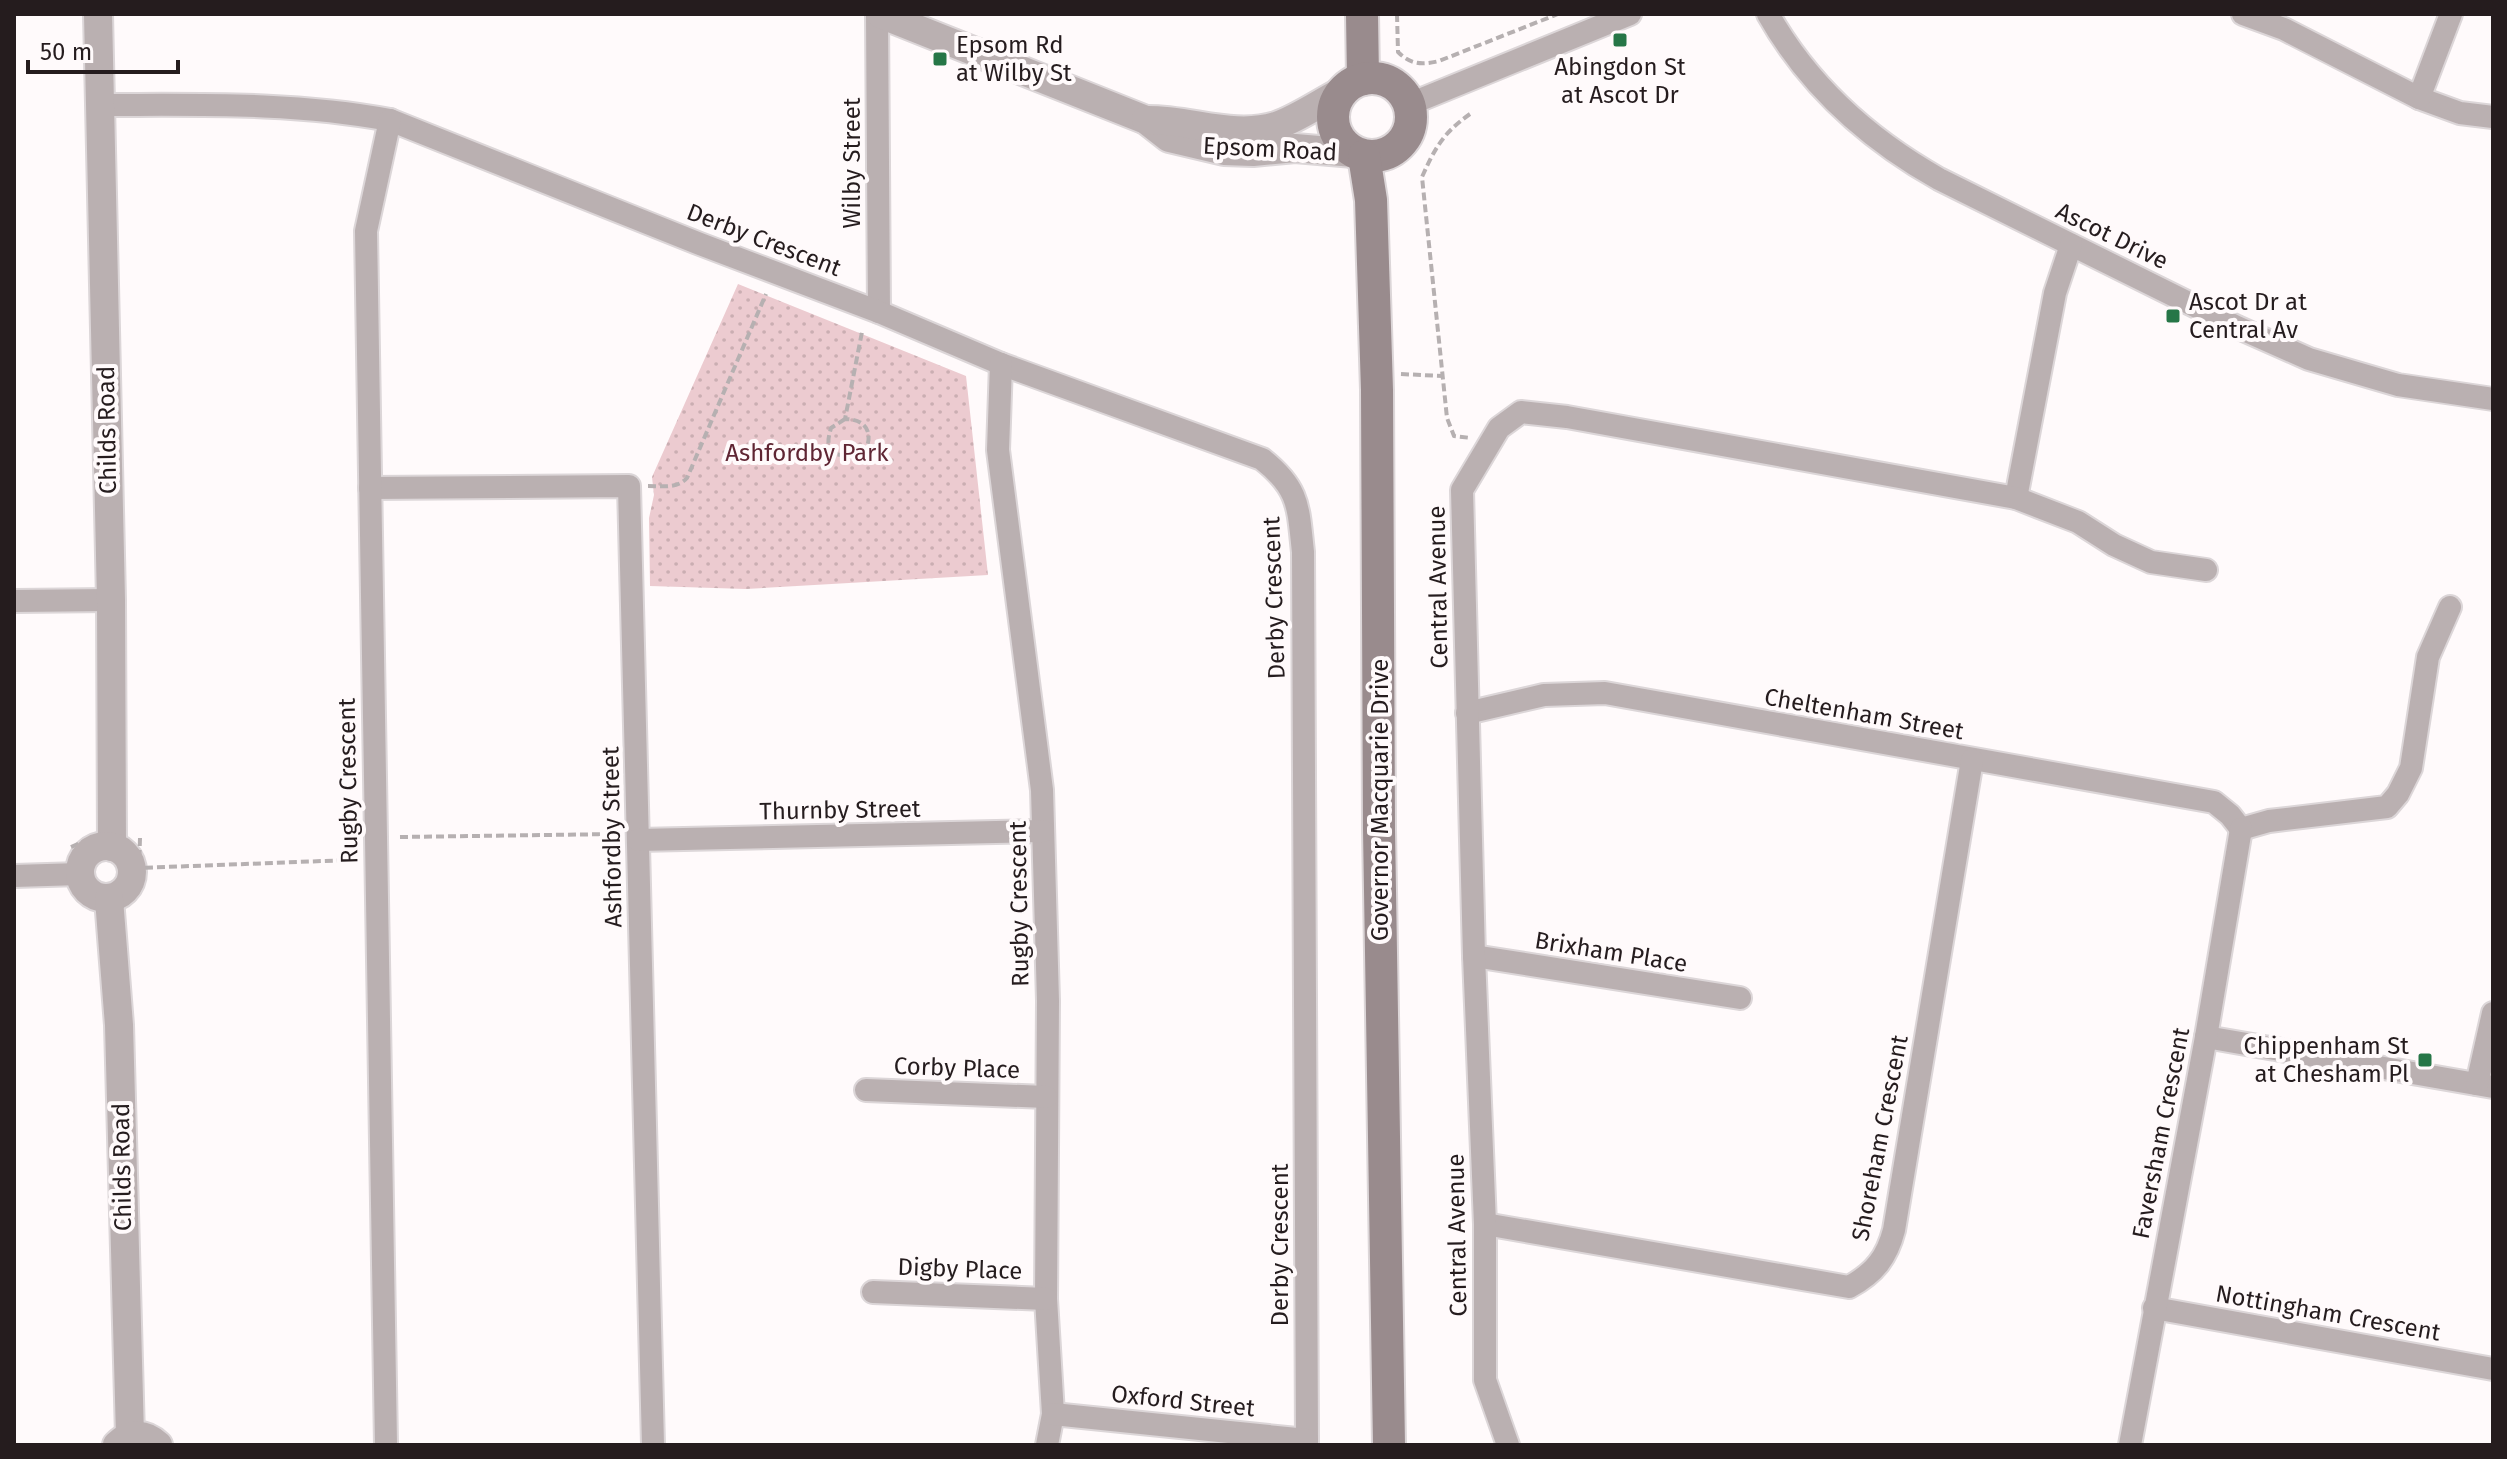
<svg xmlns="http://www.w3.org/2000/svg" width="2507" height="1459" font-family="'Fira Sans',sans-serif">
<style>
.grass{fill:url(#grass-dots)}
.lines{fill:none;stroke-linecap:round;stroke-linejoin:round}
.minor-casing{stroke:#dcd6d8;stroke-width:26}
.tertiary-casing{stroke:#dcd6d8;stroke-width:32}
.secondary-casing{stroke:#dcd6d8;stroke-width:36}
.path{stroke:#b6b0b1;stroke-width:4;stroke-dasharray:8 4;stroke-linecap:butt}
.minor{stroke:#bab0b1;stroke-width:22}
.tertiary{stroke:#bab0b1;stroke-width:28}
.secondary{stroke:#998b8d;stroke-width:32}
.poi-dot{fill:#267647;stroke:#fffafb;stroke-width:3}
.labels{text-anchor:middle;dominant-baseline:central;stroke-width:8;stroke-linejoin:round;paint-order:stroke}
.poi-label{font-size:24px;fill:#251c1e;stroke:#fffafb;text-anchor:start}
.street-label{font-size:24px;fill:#251c1e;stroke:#fffafb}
.park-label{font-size:24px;fill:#5f2533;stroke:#fffafb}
</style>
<defs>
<pattern id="grass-dots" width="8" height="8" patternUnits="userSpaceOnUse" patternTransform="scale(2)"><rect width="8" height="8" fill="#eccbd0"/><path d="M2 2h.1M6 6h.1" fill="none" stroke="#caaeb2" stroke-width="1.8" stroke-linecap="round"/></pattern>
</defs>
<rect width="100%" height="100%" fill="#fffafb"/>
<!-- grass -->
<path class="grass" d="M 738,284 L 966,376 L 988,575 L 746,589 L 650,586 L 649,518 L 654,495 L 652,477 Z"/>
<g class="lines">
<defs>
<g id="minor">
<path d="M 877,14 L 879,312"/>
<path d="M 1768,14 C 1808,85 1868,139 1939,179 L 2237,327 L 2309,359 L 2398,385 L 2493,399"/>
<path d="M 2243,14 L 2284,29 L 2419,98 L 2460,113 L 2493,117"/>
<path d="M 2419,98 L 2451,14"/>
<path d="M 1410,104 L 1630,14"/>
<path d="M 101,105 C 198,105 294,102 390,120 L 700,244 L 879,312 L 1001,364 L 1262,459 C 1300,489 1298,507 1303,552 L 1307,1445"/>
<path d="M 1001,364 L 998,450 L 1042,790 L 1048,1001 L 1046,1299 L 1053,1414 L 1047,1445"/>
<path d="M 370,488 L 629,486 L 653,1445"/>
<path d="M 2016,498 L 2055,293 L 2071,245"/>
<path d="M 14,601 L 111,600"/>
<path d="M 1467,713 L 1544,695 L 1605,693 L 2214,802 L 2230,815 L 2241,829"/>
<path d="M 2241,829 L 2269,821 L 2387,807 L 2398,794 L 2411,768 L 2428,657 L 2450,607"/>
<path d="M 638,840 L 1043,831"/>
<path d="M 14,876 L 80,874"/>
<path d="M 1474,956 L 1740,998"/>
<path d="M 2206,1037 L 2493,1087"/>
<path d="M 2477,1084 L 2493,1013"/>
<path d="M 866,1090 L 1046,1097"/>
<path d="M 1485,1224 L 1849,1287 C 1875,1273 1887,1257 1894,1230 L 1972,760"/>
<path d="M 873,1292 L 1046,1299"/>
<path d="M 2154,1308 L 2493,1369"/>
<path d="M 1053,1414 L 1307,1440"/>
<path d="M 386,1445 L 366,231 L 390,120"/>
<path d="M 1508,1445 L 1485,1380 L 1485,1224 L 1474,956 L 1462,490 L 1499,428 L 1521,412 L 1567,417 L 2016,498 L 2078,522 L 2114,545 L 2151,562 L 2206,570"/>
<path d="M 2130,1445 L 2206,1037 L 2241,829"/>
</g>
<g id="tertiary">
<path d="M 98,14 L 111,600 L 112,847"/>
<path d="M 880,14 L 1146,120 L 1169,138 L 1224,151 L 1253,152 L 1295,148 L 1354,153"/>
<path d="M 1146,120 C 1190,119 1233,139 1276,126 C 1299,118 1321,102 1343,91"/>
<circle cx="106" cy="872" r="26"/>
<path d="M 109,899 L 119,1025 L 130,1436"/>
<path d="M 117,1445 C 130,1432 146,1433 158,1445"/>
</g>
<g id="secondary">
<path d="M 1362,14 L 1363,79"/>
<circle cx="1372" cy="117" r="39"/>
<path d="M 1364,156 L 1371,200 L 1377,390 L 1379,829 L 1389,1445"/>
</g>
</defs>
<!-- minor casing -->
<use href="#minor" class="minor-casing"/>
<!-- tertiary casing -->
<use href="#tertiary" class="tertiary-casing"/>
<!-- secondary casing -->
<use href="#secondary" class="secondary-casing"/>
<!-- path -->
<g class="path">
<path d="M 1397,14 L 1398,52 C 1411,65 1422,65 1439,61 L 1558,14"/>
<path d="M 1470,114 C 1443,133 1435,148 1422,177 L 1447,418 L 1454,436 L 1471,438"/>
<path d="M 1401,374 L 1443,376"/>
<path d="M 845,419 L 831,428 C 828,439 826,445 834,454 L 850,456 L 865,451 C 874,433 866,419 845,419 L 862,332"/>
<path d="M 648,486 C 662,486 677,489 687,478 L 766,294"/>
<path d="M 400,837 L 616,834"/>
<path d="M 140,838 L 139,868 L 350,860"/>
<path d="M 71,847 L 87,840"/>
</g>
<!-- minor -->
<use href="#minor" class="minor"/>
<!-- tertiary -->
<use href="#tertiary" class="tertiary"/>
<!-- secondary -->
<use href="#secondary" class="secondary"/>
</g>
<!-- markers -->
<g class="poi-dot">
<rect x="1612" y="32" width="16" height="16" rx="4"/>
<rect x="932" y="51" width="16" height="16" rx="4"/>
<rect x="2165" y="308" width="16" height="16" rx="4"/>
<rect x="2417" y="1052" width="16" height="16" rx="4"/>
</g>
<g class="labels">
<!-- poi labels -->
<g class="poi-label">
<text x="956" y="45">Epsom Rd<tspan x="956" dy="28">at Wilby St</tspan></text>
<text x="1620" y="67" text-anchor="middle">Abingdon St<tspan x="1620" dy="28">at Ascot Dr</tspan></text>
<text x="2189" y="302">Ascot Dr at<tspan x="2189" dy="28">Central Av</tspan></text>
<text x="2409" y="1046" text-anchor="end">Chippenham St<tspan x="2409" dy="28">at Chesham Pl</tspan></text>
</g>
<!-- street labels -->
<g class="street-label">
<text transform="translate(1270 149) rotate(3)">Epsom Road</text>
<text transform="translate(852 163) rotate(-90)">Wilby Street</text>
<text transform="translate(2112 236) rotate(26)">Ascot Drive</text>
<text transform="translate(764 240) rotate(21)">Derby Crescent</text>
<text transform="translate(107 430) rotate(-91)">Childs Road</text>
<text transform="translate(1438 587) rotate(-91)">Central Avenue</text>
<text transform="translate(1274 598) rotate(-92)">Derby Crescent</text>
<text transform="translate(1864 714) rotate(10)">Cheltenham Street</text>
<text transform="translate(348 781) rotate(-91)">Rugby Crescent</text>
<text transform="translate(1380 800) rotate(-90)">Governor Macquarie Drive</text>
<text transform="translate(840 810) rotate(-1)">Thurnby Street</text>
<text transform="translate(612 837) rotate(-91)">Ashfordby Street</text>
<text transform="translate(1019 904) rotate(-91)">Rugby Crescent</text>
<text transform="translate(1611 952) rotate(9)">Brixham Place</text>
<text transform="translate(957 1068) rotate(2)">Corby Place</text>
<text transform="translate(2161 1133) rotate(-79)">Faversham Crescent</text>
<text transform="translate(1880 1138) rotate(-79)">Shoreham Crescent</text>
<text transform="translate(122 1167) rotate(-91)">Childs Road</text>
<text transform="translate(1457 1235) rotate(-91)">Central Avenue</text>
<text transform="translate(1280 1245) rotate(-90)">Derby Crescent</text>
<text transform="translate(960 1269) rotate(2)">Digby Place</text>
<text transform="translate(2328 1313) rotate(10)">Nottingham Crescent</text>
<text transform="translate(1183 1401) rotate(6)">Oxford Street</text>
</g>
<!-- park labels -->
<g class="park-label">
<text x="807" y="453">Ashfordby Park</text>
</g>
</g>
<!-- border -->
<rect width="2507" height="1459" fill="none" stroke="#251c1e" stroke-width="32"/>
<!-- scale -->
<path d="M28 60v12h150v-12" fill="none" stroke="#251c1e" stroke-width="4"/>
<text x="40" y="60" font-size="24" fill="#251c1e" stroke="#fffafb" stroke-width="6" paint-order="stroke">50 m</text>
</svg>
